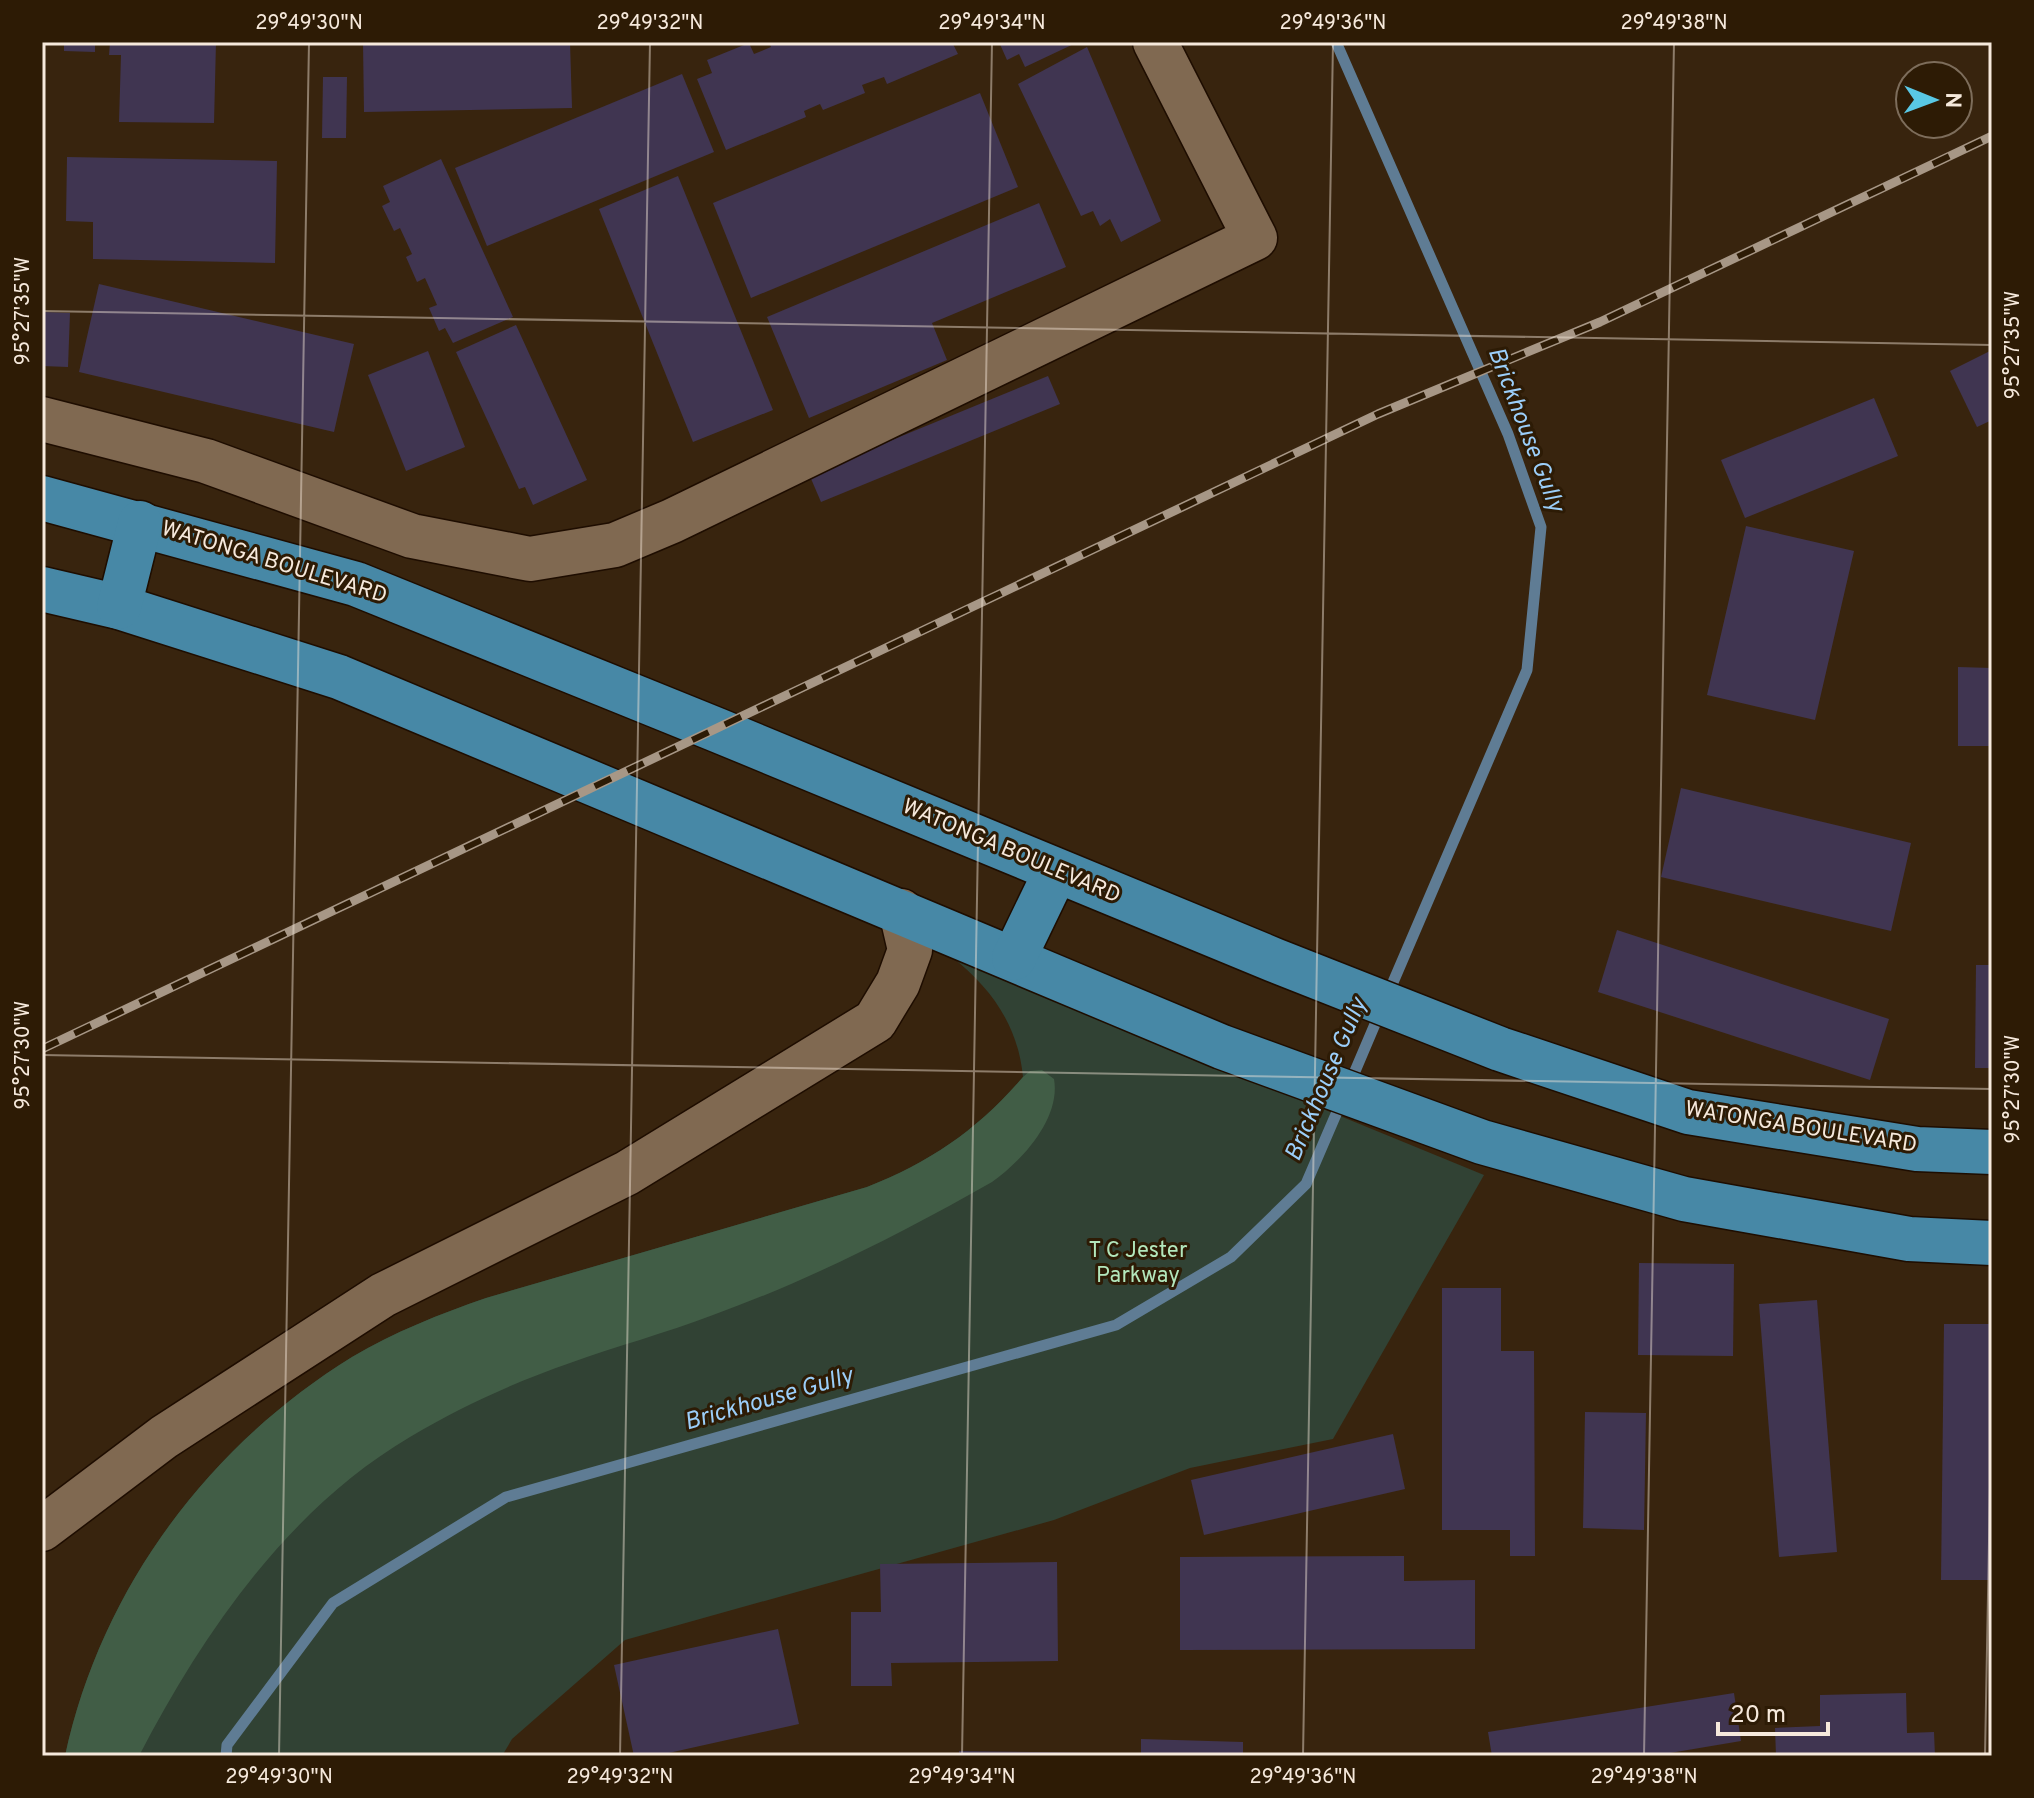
<svg xmlns="http://www.w3.org/2000/svg" width="2034" height="1798" font-family="Overpass,sans-serif">
<style>
.green{fill:#314234}
.forest{fill:#415d46}
.lines{fill:none;stroke-linecap:round;stroke-linejoin:round}
.stream{stroke:#5f7c94;stroke-width:11}
.building{fill:#403551}
.minor-casing{stroke:#1e0d00;stroke-width:47}
.major-casing{stroke:#1e0d00;stroke-width:47}
.minor{stroke:#806951;stroke-width:44}
.major{stroke:#4788a6;stroke-width:44}
.rail-casing{stroke:#a79786;stroke-width:9}
.rail{stroke:#2d1b05;stroke-width:6;stroke-dasharray:18;stroke-linecap:butt}
.ticks{fill:none;stroke:#f6e9dc;stroke-width:2;stroke-opacity:0.45}
.labels{text-anchor:middle;dominant-baseline:central;stroke-width:6;stroke-linejoin:round;paint-order:stroke}
.street-label{font-size:22px;fill:#f6e9dc;stroke:#2d1b05}
.park-label{font-size:22px;fill:#b3e7bc;stroke:#2d1b05}
.water-label{font-size:24px;font-style:italic;fill:#9bcef9;stroke:#2d1b05}
.neatline{fill:none;stroke:#f6e9dc;stroke-width:3}
.ticks-label{font-size:20px;text-anchor:middle;fill:#f6e9dc}
</style>
<rect width="100%" height="100%" fill="#38240e"/>
<!-- green -->
<path class="green" d="M 952,957 L 1484,1175 L 1333,1439 L 1190,1468 L 1054,1520 L 625,1640 L 512,1739 L 502,1756 L 65,1756 C 101,1589 208,1446 352,1357 C 394,1332 440,1314 486,1298 L 867,1187 C 932,1161 977,1130 1023,1077 C 1018,1025 991,988 952,957 Z"/>
<!-- forest -->
<path class="forest" d="M 1042,1070 L 1054,1079 C 1061,1118 1022,1161 992,1182 C 902,1233 810,1280 713,1315 C 666,1333 617,1346 570,1363 C 515,1382 460,1407 410,1437 C 288,1509 203,1633 139,1756 L 65,1756 C 101,1589 208,1446 352,1357 C 394,1332 440,1314 486,1298 L 867,1187 C 932,1161 977,1130 1023,1077 L 1030,1071 Z"/>
<g class="lines">
<!-- stream -->
<g class="stream">
<path d="M 1336,42 L 1508,434 L 1541,527 L 1527,670 L 1388,994"/>
<path d="M 1350,1083 L 1381,1010"/>
<path d="M 226,1756 L 227,1745 L 333,1603 L 506,1497 L 1116,1325 L 1231,1257 L 1306,1184 L 1343,1098"/>
</g>
</g>
<!-- building -->
<g class="building">
<path d="M 64,42 L 95,42 L 95,52 L 64,51 Z"/>
<path d="M 110,42 L 216,42 L 214,123 L 119,122 L 121,55 L 109,55 Z"/>
<path d="M 363,42 L 570,42 L 572,108 L 364,112 Z"/>
<path d="M 769,42 L 952,42 L 958,54 L 887,84 L 884,77 L 862,85 L 865,93 L 823,110 L 820,104 L 804,111 L 806,117 L 726,150 L 697,79 L 712,73 L 707,60 L 749,43 L 754,54 L 771,47 Z"/>
<path d="M 999,42 L 1078,42 L 1025,67 L 1019,54 L 1007,60 Z"/>
<path d="M 1087,47 L 1161,221 L 1121,242 L 1110,219 L 1100,226 L 1093,211 L 1081,216 L 1018,84 Z"/>
<path d="M 682,74 L 714,152 L 487,246 L 455,168 Z"/>
<path d="M 323,77 L 347,77 L 346,138 L 322,138 Z"/>
<path d="M 980,93 L 1018,187 L 751,298 L 713,203 Z"/>
<path d="M 67,157 L 277,161 L 275,263 L 93,259 L 93,222 L 66,221 Z"/>
<path d="M 441,159 L 513,317 L 453,343 L 445,328 L 439,331 L 429,308 L 437,305 L 425,278 L 417,282 L 406,257 L 412,254 L 400,228 L 394,231 L 382,206 L 390,202 L 383,186 Z"/>
<path d="M 678,176 L 773,410 L 693,442 L 599,209 Z"/>
<path d="M 1039,203 L 1066,267 L 932,323 L 947,360 L 809,418 L 767,317 Z"/>
<path d="M 99,284 L 354,344 L 334,432 L 79,372 Z"/>
<path d="M 42,312 L 70,313 L 68,367 L 42,366 Z"/>
<path d="M 516,325 L 587,480 L 533,505 L 525,487 L 519,489 L 456,352 Z"/>
<path d="M 1992,350 L 1992,420 L 1977,427 L 1950,371 Z"/>
<path d="M 428,351 L 465,447 L 406,471 L 368,375 Z"/>
<path d="M 1048,376 L 1060,404 L 821,502 L 809,474 Z"/>
<path d="M 1874,398 L 1898,456 L 1745,518 L 1721,460 Z"/>
<path d="M 1746,526 L 1854,551 L 1815,720 L 1707,695 Z"/>
<path d="M 1958,667 L 1992,668 L 1992,746 L 1958,746 Z"/>
<path d="M 1681,788 L 1911,843 L 1891,931 L 1661,877 Z"/>
<path d="M 1617,930 L 1889,1019 L 1870,1080 L 1598,992 Z"/>
<path d="M 1976,965 L 1992,965 L 1992,1068 L 1975,1068 Z"/>
<path d="M 1639,1263 L 1734,1264 L 1733,1356 L 1638,1355 Z"/>
<path d="M 1442,1288 L 1501,1288 L 1501,1351 L 1534,1351 L 1535,1556 L 1510,1556 L 1510,1530 L 1442,1530 Z"/>
<path d="M 1817,1300 L 1837,1552 L 1779,1557 L 1759,1304 Z"/>
<path d="M 1944,1324 L 1992,1324 L 1992,1580 L 1941,1580 Z"/>
<path d="M 1585,1412 L 1646,1413 L 1644,1530 L 1583,1528 Z"/>
<path d="M 1393,1434 L 1405,1489 L 1204,1535 L 1191,1480 Z"/>
<path d="M 1404,1556 L 1404,1581 L 1475,1580 L 1475,1649 L 1180,1650 L 1180,1557 Z"/>
<path d="M 1057,1562 L 1058,1661 L 891,1663 L 892,1686 L 851,1686 L 851,1612 L 881,1612 L 880,1564 Z"/>
<path d="M 778,1629 L 799,1724 L 655,1756 L 634,1756 L 614,1665 Z"/>
<path d="M 1734,1693 L 1741,1741 L 1664,1754 L 1664,1756 L 1492,1756 L 1488,1732 Z"/>
<path d="M 1906,1693 L 1907,1733 L 1934,1732 L 1935,1756 L 1776,1756 L 1775,1728 L 1820,1726 L 1820,1695 Z"/>
<path d="M 1141,1739 L 1243,1742 L 1243,1756 L 1141,1756 Z"/>
<path d="M 959,1751 L 1095,1753 L 1095,1756 L 959,1756 Z"/>
</g>
<g class="lines">
<defs>
<g id="minor">
<path d="M 42,419 L 206,461 L 412,536 L 530,559 L 615,545 L 672,521 L 1255,238 L 1155,42"/>
<path d="M 42,1529 L 164,1437 L 383,1295 L 627,1173 L 875,1021 L 898,983 L 910,950 L 901,911"/>
</g>
<g id="major">
<path d="M 42,498 L 356,584 L 717,730 L 1274,960 L 1500,1049 L 1688,1112 L 1917,1149 L 1992,1152"/>
<path d="M 42,589 L 119,607 L 339,677 L 1222,1047 L 1482,1142 L 1684,1199 L 1909,1239 L 1992,1243"/>
<path d="M 119,607 L 140,523"/>
<path d="M 1014,958 L 1056,871"/>
</g>
</defs>
<!-- minor casing -->
<use href="#minor" class="minor-casing"/>
<!-- major casing -->
<use href="#major" class="major-casing"/>
<!-- minor -->
<use href="#minor" class="minor"/>
<!-- major -->
<use href="#major" class="major"/>
<defs>
<path id="rail" d="M 42,1049 L 1378,414 L 1600,322 L 1992,136"/>
</defs>
<!-- rail casing -->
<use href="#rail" class="rail-casing"/>
<!-- rail -->
<use href="#rail" class="rail"/>
</g>
<!-- ticks -->
<path class="ticks" d="M 42,311 L 1992,345M 42,1055 L 1992,1089M 279,1756 L 309,42M 620,1756 L 650,42M 962,1756 L 992,42M 1303,1756 L 1333,42M 1644,1756 L 1674,42M 1985,1756 L 1992,1380"/>
<g class="labels">
<!-- street labels -->
<g class="street-label">
<text transform="translate(274 563) rotate(17)">WATONGA BOULEVARD</text>
<text transform="translate(1011 852) rotate(23)">WATONGA BOULEVARD</text>
<text transform="translate(1801 1128) rotate(9)">WATONGA BOULEVARD</text>
</g>
<!-- park labels -->
<g class="park-label">
<text x="1138" y="1251">T C Jester<tspan x="1138" dy="25">Parkway</tspan></text>
</g>
<!-- water labels -->
<g class="water-label">
<text transform="translate(1525 430) rotate(69)">Brickhouse Gully</text>
<text transform="translate(1327 1080) rotate(-67)">Brickhouse Gully</text>
<text transform="translate(769 1400) rotate(-16)">Brickhouse Gully</text>
</g>
</g>
<!-- border -->
<rect width="2034" height="1798" fill="none" stroke="#2d1b05" stroke-width="88"/>
<!-- north arrow -->
<g transform="translate(1934 100) rotate(91)"><circle r="38" fill="#2d1b05" stroke="#7d6d5b" stroke-width="2"/>
<path d="M0-6L14 30L0 20L-14 30Z" fill="#59c8e5"/>
<text y="-12" font-size="22" font-weight="bold" text-anchor="middle" fill="#f6e9dc">N</text>
</g>
<!-- scale -->
<path d="M1718 1722v12h110v-12" fill="none" stroke="#f6e9dc" stroke-width="4"/>
<text x="1730" y="1722" font-size="24" fill="#f6e9dc" stroke="#2d1b05" stroke-width="6" paint-order="stroke">20 m</text>
<rect x="44" y="44" width="1946" height="1710" class="neatline"/>
<g class="ticks-label">
<text x="309" y="29">29°49'30"N</text>
<text x="650" y="29">29°49'32"N</text>
<text x="992" y="29">29°49'34"N</text>
<text x="1333" y="29">29°49'36"N</text>
<text x="1674" y="29">29°49'38"N</text>
<text transform="translate(22 311) rotate(-90)" y="7">95°27'35"W</text>
<text transform="translate(2012 345) rotate(-90)" y="7">95°27'35"W</text>
<text transform="translate(22 1055) rotate(-90)" y="7">95°27'30"W</text>
<text transform="translate(2012 1089) rotate(-90)" y="7">95°27'30"W</text>
<text x="279" y="1783">29°49'30"N</text>
<text x="620" y="1783">29°49'32"N</text>
<text x="962" y="1783">29°49'34"N</text>
<text x="1303" y="1783">29°49'36"N</text>
<text x="1644" y="1783">29°49'38"N</text>
</g>
</svg>
